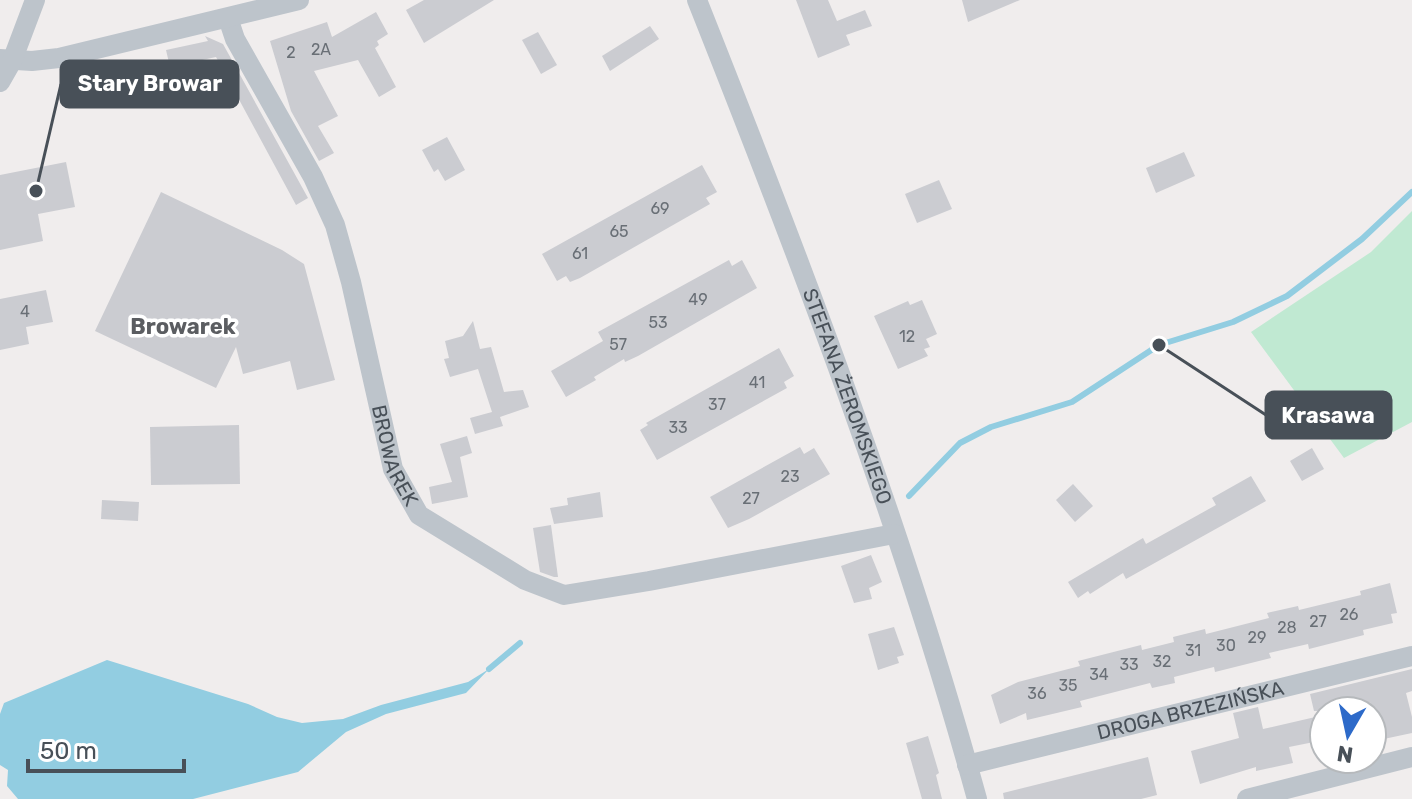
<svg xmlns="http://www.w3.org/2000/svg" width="1412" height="799" font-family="Rubik,sans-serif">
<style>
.green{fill:#c0e9d2}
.water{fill:#92cde1}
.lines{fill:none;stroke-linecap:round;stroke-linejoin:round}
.stream{stroke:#92cde1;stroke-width:6}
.building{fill:#cbccd1}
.street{stroke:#bdc4cb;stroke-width:20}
.labels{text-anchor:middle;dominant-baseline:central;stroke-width:7;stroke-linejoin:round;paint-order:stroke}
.number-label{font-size:16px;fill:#696f76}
.street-label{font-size:20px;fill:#485058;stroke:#fff}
.neighbourhood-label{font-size:22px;font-weight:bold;fill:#5b5d61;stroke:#fff}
.leader{fill:none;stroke:#485058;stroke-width:3}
.callout-dot{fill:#485058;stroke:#fff;stroke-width:3}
.callout{fill:#485058;stroke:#485058;stroke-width:3}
.callout-label{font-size:22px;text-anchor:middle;font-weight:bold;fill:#fff}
</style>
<rect width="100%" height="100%" fill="#f0eded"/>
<!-- green -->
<path class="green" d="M 1412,211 L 1412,422 L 1344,458 L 1251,332 L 1371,252 Z"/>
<!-- water -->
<path class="water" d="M 107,660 L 248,704 L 277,717 L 302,723 L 343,719 L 381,705 L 468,682 L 489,669 L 466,693 L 386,714 L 346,732 L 298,772 L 193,799 L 18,799 L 7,786 L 8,770 L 0,765 L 0,714 L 4,703 Z"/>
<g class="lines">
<!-- stream -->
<g class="stream">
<path d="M 909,496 L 960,443 L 991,427 L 1072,402 L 1159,345 L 1233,322 L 1287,296 L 1362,239 L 1412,192"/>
<path d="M 489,669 L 520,643"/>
</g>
</g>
<!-- building -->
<g class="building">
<path d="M 424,0 L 494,0 L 424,43 L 406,10 Z"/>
<path d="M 796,0 L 828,0 L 837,21 L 865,10 L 872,26 L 846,35 L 850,45 L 818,58 Z"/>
<path d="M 962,0 L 1020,0 L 968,22 Z"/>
<path d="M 376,12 L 388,34 L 377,41 L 379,45 L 375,48 L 396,87 L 379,97 L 358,60 L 314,71 L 338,116 L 318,126 L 334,153 L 319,161 L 291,111 L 270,41 L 327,22 L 332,37 Z"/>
<path d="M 650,26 L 659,39 L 610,71 L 602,56 Z"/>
<path d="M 538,32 L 557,65 L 541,74 L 522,40 Z"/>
<path d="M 205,36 L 223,44 L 308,198 L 296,205 L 216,57 L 170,67 L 166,50 L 208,41 Z"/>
<path d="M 447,137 L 465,170 L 445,181 L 438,169 L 434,172 L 422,150 Z"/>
<path d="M 1184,152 L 1195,176 L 1156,193 L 1146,168 Z"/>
<path d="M 66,162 L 75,207 L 38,214 L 43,241 L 0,250 L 0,175 Z"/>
<path d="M 702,165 L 717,192 L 706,198 L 710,204 L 580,278 L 570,282 L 566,276 L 557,281 L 542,254 Z"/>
<path d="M 939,180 L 952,209 L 917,223 L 905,194 Z"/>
<path d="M 161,192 L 282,250 L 304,264 L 335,380 L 297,390 L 290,361 L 243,374 L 236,347 L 216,388 L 95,331 Z"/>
<path d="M 729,260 L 732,266 L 742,260 L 757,288 L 638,356 L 625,362 L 624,359 L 594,377 L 596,380 L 566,397 L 551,371 L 603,341 L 598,332 Z"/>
<path d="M 46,290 L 53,322 L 26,327 L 29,344 L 0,350 L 0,299 Z"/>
<path d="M 922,300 L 937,334 L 926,339 L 930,347 L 924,349 L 928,356 L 898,369 L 874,316 L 908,301 L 910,305 Z"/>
<path d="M 473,321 L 480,349 L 491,347 L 504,392 L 523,390 L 529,407 L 500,417 L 503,426 L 475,434 L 470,418 L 492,412 L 478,369 L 450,377 L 444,359 L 449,358 L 445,341 L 463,336 Z"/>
<path d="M 779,348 L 794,376 L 784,382 L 787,388 L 657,460 L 640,430 L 648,425 L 646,423 Z"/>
<path d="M 239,425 L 240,484 L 151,485 L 150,427 Z"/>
<path d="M 467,436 L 472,453 L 460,457 L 468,497 L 432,504 L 429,487 L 452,482 L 440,444 Z"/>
<path d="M 800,447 L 804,454 L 814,448 L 830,474 L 749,519 L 728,528 L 710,497 Z"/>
<path d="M 1312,448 L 1324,469 L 1302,481 L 1290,461 Z"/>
<path d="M 1251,476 L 1266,501 L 1126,579 L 1123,573 L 1090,594 L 1088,591 L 1078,598 L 1068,582 L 1143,538 L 1146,544 L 1216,505 L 1212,498 Z"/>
<path d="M 1073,484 L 1093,506 L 1075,522 L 1056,500 Z"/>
<path d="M 600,492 L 603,517 L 554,524 L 550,508 L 568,505 L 567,498 Z"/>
<path d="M 102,500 L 139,502 L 138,521 L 101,519 Z"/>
<path d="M 551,525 L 558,577 L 554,577 L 540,572 L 533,528 Z"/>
<path d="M 871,555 L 882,582 L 869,588 L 872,599 L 854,603 L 841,566 Z"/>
<path d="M 1390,583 L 1397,613 L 1391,614 L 1393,623 L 1363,630 L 1364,635 L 1309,649 L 1308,644 L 1269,653 L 1271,658 L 1215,672 L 1214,667 L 1174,677 L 1175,683 L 1152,688 L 1150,683 L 1080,701 L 1082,707 L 1027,720 L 1026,713 L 1000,724 L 991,695 L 1018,682 L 1080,666 L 1078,661 L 1141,645 L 1142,650 L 1174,642 L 1173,637 L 1205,629 L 1206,634 L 1269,618 L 1267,613 L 1298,606 L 1299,610 L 1361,595 L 1360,591 Z"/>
<path d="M 894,627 L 904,655 L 897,657 L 899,663 L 878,670 L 868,634 Z"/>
<path d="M 1412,669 L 1412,691 L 1406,693 L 1412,717 L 1412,733 L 1379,740 L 1370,702 L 1336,711 L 1314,711 L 1310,694 Z"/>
<path d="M 1258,707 L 1263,729 L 1324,715 L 1324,740 L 1289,747 L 1293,763 L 1256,771 L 1256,767 L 1200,784 L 1191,751 L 1239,738 L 1233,713 Z"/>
<path d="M 928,736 L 939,773 L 936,775 L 942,799 L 922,799 L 906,743 Z"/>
<path d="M 1148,757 L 1157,795 L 1141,799 L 1004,799 L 1003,793 Z"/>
</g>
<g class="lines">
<!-- street -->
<g class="street">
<path id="s1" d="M 697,0 C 801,262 902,526 977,799"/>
<path id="s2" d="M 228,18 L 235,39 L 313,177 L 335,225 L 351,282 L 393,469 L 419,515 L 525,580 L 564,595 L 649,581 L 894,534"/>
<path d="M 0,59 L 32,61 L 59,58 L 299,0"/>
<path d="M 0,82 L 12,61 L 35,0"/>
<path id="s3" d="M 967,765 L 1412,656"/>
<path d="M 1247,799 L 1412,757"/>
</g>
</g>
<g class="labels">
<!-- number labels -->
<g class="number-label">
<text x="321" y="49">2A</text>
<text x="291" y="52">2</text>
<text x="660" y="208">69</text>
<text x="619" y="231">65</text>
<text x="580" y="253">61</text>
<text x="698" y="299">49</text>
<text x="25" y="311">4</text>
<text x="658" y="322">53</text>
<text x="907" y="336">12</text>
<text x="618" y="344">57</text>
<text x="757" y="382">41</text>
<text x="717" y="404">37</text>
<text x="678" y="427">33</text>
<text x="790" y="476">23</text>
<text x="751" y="498">27</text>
<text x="1349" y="614">26</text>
<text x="1318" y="621">27</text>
<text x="1287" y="627">28</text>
<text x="1257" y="637">29</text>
<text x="1226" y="645">30</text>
<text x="1193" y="650">31</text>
<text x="1162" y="661">32</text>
<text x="1129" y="664">33</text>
<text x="1099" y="674">34</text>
<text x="1068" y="685">35</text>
<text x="1037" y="693">36</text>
</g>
<!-- street labels -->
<g class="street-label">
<text stroke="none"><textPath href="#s1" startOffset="424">STEFANA ŻEROMSKIEGO</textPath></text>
<text stroke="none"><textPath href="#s2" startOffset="472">BROWAREK</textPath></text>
<text stroke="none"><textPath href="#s3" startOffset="230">DROGA BRZEZIŃSKA</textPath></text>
</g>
<!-- neighbourhood labels -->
<g class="neighbourhood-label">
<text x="183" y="326">Browarek</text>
</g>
</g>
<!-- callouts -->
<path class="leader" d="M36 191L61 84M1159 345L1266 415"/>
<g class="callout-dot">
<circle cx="36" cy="191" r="8"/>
<circle cx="1159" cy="345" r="8"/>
</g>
<g class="callout">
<rect x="61" y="61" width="177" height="46" rx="8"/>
<rect x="1266" y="392" width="125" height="46" rx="8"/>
</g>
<g class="callout-label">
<text x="150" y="91">Stary Browar</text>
<text x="1328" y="423">Krasawa</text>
</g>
<!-- north arrow -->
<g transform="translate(1348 735) rotate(189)"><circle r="38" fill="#ffffff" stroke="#b6b9bc" stroke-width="2"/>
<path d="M0-6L14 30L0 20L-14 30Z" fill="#2d6ac9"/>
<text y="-12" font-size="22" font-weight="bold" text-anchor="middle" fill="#485058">N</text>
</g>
<!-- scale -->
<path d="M28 759v12h156v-12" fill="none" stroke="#485058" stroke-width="4"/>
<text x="40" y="759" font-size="24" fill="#485058" stroke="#ffffff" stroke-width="6" paint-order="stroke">50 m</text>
</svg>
